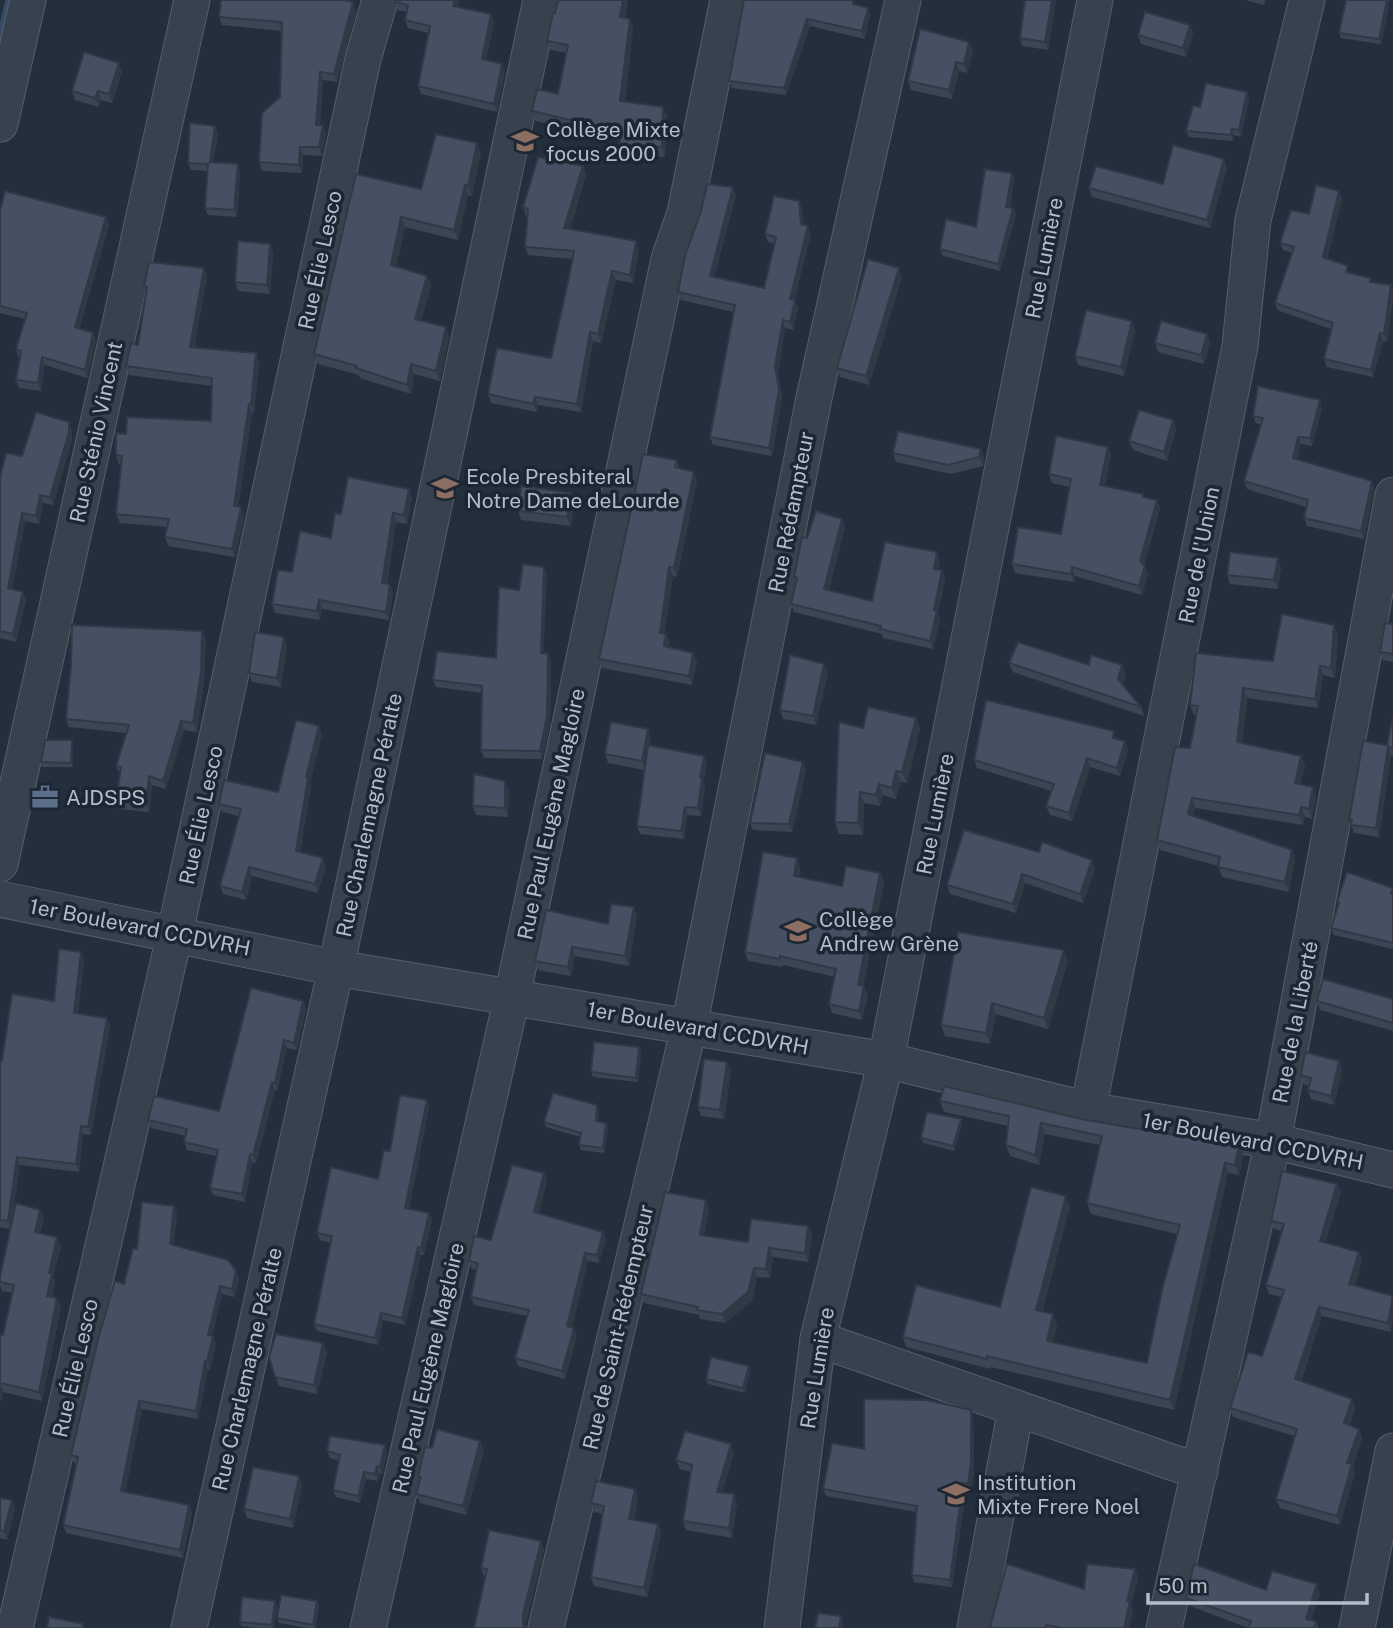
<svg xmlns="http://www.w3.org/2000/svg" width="1393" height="1628" font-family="'Public Sans',sans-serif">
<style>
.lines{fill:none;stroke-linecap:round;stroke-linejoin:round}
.stream{stroke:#394c67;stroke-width:9}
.minor-casing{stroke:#565f6c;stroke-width:37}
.minor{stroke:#38414e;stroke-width:35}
.wall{fill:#3b4654}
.shaded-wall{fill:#303945}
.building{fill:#455162;stroke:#303945;stroke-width:2}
.labels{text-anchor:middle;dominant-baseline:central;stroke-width:7;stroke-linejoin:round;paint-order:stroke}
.poi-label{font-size:21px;fill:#b4bcc9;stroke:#1d2633;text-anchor:start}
.street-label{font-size:21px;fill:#b4bcc9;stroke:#1d2633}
</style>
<rect width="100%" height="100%" fill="#242f3e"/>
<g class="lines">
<!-- stream -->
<path class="stream" d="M 0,41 L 10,0"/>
<defs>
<g id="minor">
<path d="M 0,124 L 28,0"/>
<path d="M 0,864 L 192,0"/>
<path d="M 0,899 L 336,968 L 886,1060 L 1088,1110 L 1273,1141 L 1393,1170"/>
<path d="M 1088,1110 L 1240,346 L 1253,220 L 1307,0"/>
<path d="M 818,1339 L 1200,1472"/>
<path d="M 15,1628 L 175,933 L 363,59 L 380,0"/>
<path d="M 189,1628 L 336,968 L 541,0"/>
<path d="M 368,1628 L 512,997 L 669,259 L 685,213 L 728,0"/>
<path d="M 546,1628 L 689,1027 L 814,398 L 903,0"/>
<path d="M 782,1628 L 818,1339 L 886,1060 L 1095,0"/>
<path d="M 975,1628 L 1016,1408"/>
<path d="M 1164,1628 L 1273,1141 L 1393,495"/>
<path d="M 1357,1628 L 1393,1451"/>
</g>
</defs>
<!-- minor casing -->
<use href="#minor" class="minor-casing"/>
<!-- minor -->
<use href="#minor" class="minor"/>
</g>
<!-- wall -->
<g class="wall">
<path d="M 395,0 L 458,0 L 459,2 L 458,7 L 491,14 L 494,22 L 486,60 L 502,64 L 505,71 L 497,112 L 421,94 L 418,86 L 428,33 L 408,28 L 405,20 L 407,12 L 398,10 Z"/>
<path d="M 558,0 L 628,0 L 625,18 L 630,19 L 633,28 L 625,101 L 667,116 L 665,157 L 622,155 L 619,145 L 620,141 L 536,121 L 532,111 L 558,94 L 567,53 L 551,50 L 547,41 Z"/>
<path d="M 744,0 L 856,5 L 870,15 L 865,39 L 810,26 L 786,95 L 732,88 L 729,81 Z"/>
<path d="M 1056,0 L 1048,50 L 1022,46 L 1020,38 Z"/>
<path d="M 1245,0 L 1265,0 L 1264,5 Z"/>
<path d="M 1390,0 L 1381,44 L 1341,38 L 1339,33 Z"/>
<path d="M 353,2 L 356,11 L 337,82 L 323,80 L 320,125 L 326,134 L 322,156 L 303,155 L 302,173 L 262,171 L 259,162 L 280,97 L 282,31 L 222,25 L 219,17 Z"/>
<path d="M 1190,25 L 1193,34 L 1186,57 L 1141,44 L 1138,35 Z"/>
<path d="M 969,42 L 973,51 L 967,73 L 959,71 L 952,99 L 911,90 L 908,81 Z"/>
<path d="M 119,63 L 122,72 L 112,103 L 101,100 L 99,107 L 75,100 L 72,91 Z"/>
<path d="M 1247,92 L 1249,99 L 1241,137 L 1234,135 L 1233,141 L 1189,137 L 1186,131 L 1200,107 Z"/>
<path d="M 215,126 L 218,134 L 213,163 L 238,164 L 240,171 L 237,217 L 208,215 L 205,208 L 208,171 L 191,170 L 188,163 Z"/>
<path d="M 481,153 L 472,196 L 468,195 L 458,240 L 405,227 L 396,267 L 427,276 L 431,286 L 421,321 L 449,337 L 440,381 L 414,374 L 411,394 L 360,378 L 359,375 L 318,364 L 314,354 L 421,189 Z"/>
<path d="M 583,166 L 586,175 L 570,229 L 639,250 L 633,283 L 616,280 L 601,343 L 593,341 L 581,412 L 538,405 L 537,412 L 491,403 L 488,394 L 551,358 L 572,259 L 528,255 L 525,247 L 528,216 L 526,216 L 523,207 Z"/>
<path d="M 1227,168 L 1210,228 L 1092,197 L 1089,188 L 1163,184 Z"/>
<path d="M 1012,173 L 1014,180 L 1010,207 L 1013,208 L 1016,215 L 1000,271 L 943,256 L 940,249 L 976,227 Z"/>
<path d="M 736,195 L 714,277 L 764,288 L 775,244 L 768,242 L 765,234 L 802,209 L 803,225 L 811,234 L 794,300 L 798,308 L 793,330 L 785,328 L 778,374 L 782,397 L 772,456 L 713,445 L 710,437 L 734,312 L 681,300 L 678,292 Z"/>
<path d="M 1342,199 L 1327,259 L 1351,273 L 1372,283 L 1391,285 L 1393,290 L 1393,300 L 1387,342 L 1383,341 L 1373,377 L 1327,367 L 1324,359 L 1331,329 L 1277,310 L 1275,303 L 1292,253 L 1283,250 L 1280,243 L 1309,214 Z"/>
<path d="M 0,211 L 106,217 L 109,225 L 79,329 L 93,333 L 96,341 L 87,378 L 45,365 L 41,391 L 19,388 L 16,380 L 19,358 L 16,349 L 25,319 L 0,313 Z"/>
<path d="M 270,244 L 273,253 L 270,294 L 238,291 L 235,282 Z"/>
<path d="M 204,268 L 207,276 L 194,347 L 256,353 L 259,362 L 254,413 L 252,413 L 238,507 L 244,516 L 235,557 L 168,546 L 165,537 L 167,527 L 120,523 L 116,514 L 121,464 L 119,464 L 116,455 L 126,434 L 211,421 L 212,386 L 129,375 L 126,366 L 138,345 L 146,293 L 144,286 Z"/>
<path d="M 902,277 L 869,385 L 840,377 L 837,368 Z"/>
<path d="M 1135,330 L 1124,376 L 1078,365 L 1075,356 Z"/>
<path d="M 1207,334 L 1210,343 L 1204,364 L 1158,352 L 1155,343 Z"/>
<path d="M 1322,408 L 1312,446 L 1301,444 L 1297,459 L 1374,489 L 1364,539 L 1307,526 L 1304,518 L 1306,507 L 1247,489 L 1244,481 L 1261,425 L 1256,423 L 1253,416 Z"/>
<path d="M 1173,420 L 1176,429 L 1167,461 L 1133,450 L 1129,441 Z"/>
<path d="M 69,422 L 72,431 L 72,440 L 53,505 L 43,503 L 39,524 L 25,521 L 12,590 L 26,600 L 16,642 L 0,638 L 0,478 L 22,456 Z"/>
<path d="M 1108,447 L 1111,455 L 1105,486 L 1144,497 L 1157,500 L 1160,508 L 1144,565 L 1148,574 L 1142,595 L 1075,576 L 1074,582 L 1015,573 L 1012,564 L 1061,534 L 1070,487 L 1052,483 L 1049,474 Z"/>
<path d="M 981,449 L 984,458 L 983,466 L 951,474 L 896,462 L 893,453 Z"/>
<path d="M 677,460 L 679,468 L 697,481 L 677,577 L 673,576 L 664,634 L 666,634 L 670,643 L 669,647 L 697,662 L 692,685 L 602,668 L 599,659 Z"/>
<path d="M 412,497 L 407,524 L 396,522 L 387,584 L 390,584 L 393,593 L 389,620 L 322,609 L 320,620 L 275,613 L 272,604 L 292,572 L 331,538 L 341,514 Z"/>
<path d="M 574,502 L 571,526 L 521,520 L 518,511 Z"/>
<path d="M 842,519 L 845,527 L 829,590 L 872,601 L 940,561 L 938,570 L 942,570 L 945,579 L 938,613 L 940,619 L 933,649 L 883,638 L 882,634 L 794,612 L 791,604 L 796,583 L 794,577 L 807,538 Z"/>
<path d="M 1281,567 L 1278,589 L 1230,584 L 1227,575 Z"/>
<path d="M 547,574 L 543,653 L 548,654 L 551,661 L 550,724 L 542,759 L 484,758 L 481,750 L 482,693 L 436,687 L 433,680 L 496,658 L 519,590 Z"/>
<path d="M 1393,624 L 1393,662 L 1383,660 L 1380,652 Z"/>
<path d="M 1334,625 L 1338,635 L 1335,678 L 1323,675 L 1318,708 L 1247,698 L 1242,743 L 1301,756 L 1305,766 L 1300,784 L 1313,787 L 1316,797 L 1312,819 L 1305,817 L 1303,825 L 1195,808 L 1193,816 L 1292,850 L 1295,860 L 1289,892 L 1222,877 L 1218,866 L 1160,850 L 1157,840 L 1190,748 L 1197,715 L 1194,715 L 1190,705 L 1273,661 Z"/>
<path d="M 202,631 L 206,640 L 204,681 L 197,732 L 184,730 L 166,789 L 152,785 L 149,812 L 119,809 L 116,800 L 120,775 L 116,766 L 126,733 L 69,727 L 66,719 Z"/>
<path d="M 287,646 L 281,687 L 252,682 L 249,673 Z"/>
<path d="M 1009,663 L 1089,665 L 1126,674 L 1123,684 L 1141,707 L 1144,716 L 1013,672 Z"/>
<path d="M 828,673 L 816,725 L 783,719 L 780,710 Z"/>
<path d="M 1393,716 L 1393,756 L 1391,755 L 1379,837 L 1354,833 L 1349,820 L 1387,745 Z"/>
<path d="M 916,718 L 920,729 L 907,783 L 901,782 L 896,799 L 883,795 L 880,806 L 864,803 L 863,835 L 839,834 L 835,822 L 863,728 Z"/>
<path d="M 322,734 L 310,783 L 311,786 L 300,852 L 326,866 L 318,893 L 252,876 L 246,900 L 223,894 L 220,886 L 239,816 L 222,812 L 219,804 L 278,792 Z"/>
<path d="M 651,738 L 650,745 L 707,764 L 703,782 L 705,786 L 701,816 L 687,815 L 684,839 L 640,834 L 637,826 L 644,770 L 608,763 L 605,754 Z"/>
<path d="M 1117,739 L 1128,750 L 1120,776 L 1090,767 L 1072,821 L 1050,815 L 1046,806 L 1051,791 L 977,768 L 974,760 Z"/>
<path d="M 73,745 L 73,767 L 42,767 L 41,762 Z"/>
<path d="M 803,762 L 806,770 L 792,832 L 753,830 L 750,823 Z"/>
<path d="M 509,790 L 508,817 L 476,815 L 473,806 Z"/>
<path d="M 964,830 L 1095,869 L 1083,903 L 1025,883 L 1016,913 L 950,894 L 947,885 Z"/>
<path d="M 800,867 L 799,877 L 842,886 L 880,873 L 884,882 L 863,986 L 868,995 L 862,1020 L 832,1013 L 829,1004 L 835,977 L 783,965 L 783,967 L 748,961 L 745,952 Z"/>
<path d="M 1393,888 L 1393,949 L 1334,935 L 1331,928 L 1338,906 L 1337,902 Z"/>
<path d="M 637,916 L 629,966 L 575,956 L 571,976 L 538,970 L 535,961 L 608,924 Z"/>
<path d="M 84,959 L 78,1013 L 110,1026 L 91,1135 L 83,1134 L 79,1172 L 20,1165 L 11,1222 L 40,1210 L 44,1219 L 40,1233 L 61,1246 L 53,1277 L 55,1282 L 52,1297 L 57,1298 L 61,1307 L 42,1401 L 3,1392 L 1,1401 L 0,1401 L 0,1335 L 3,1335 L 12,1293 L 2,1291 L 0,1285 L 0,1276 L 10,1229 L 0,1227 L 0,1060 L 2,1061 L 54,1001 Z"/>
<path d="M 1068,961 L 1048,1029 L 996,1014 L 990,1044 L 945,1036 L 941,1025 Z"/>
<path d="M 1393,999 L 1393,1031 L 1320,1010 L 1317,1001 Z"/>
<path d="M 303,1001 L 306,1009 L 297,1050 L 287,1048 L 277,1091 L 275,1090 L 256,1163 L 252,1162 L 245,1202 L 213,1195 L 210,1188 L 216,1156 L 187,1150 L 184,1142 L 186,1136 L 151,1128 L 148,1120 L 219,1111 Z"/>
<path d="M 639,1047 L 641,1052 L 638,1082 L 593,1077 L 591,1072 Z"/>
<path d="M 1342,1070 L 1334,1105 L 1311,1099 L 1308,1090 L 1309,1086 L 1304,1084 L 1301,1075 Z"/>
<path d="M 731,1071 L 724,1119 L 701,1116 L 698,1107 Z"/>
<path d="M 427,1100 L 429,1107 L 409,1209 L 429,1213 L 432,1220 L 424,1255 L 421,1255 L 405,1325 L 383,1320 L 378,1345 L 317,1331 L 314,1324 L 331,1243 L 320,1240 L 317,1233 L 378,1179 L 390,1151 Z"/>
<path d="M 940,1101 L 1081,1119 L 1239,1146 L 1243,1156 L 1239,1175 L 1228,1173 L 1174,1410 L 991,1367 L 990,1369 L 906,1347 L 903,1337 L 1000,1307 L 1070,1206 L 1042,1312 L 1057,1325 L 1053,1342 L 1147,1363 L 1177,1234 L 1091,1214 L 1087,1203 L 1100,1145 L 1045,1134 L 1039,1165 L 1010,1156 L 1006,1145 L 1008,1126 L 944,1112 Z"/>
<path d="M 597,1105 L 599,1110 L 598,1122 L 606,1123 L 608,1127 L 604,1153 L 581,1150 L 579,1145 L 580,1137 L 546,1127 L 544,1122 Z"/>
<path d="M 962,1124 L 954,1151 L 923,1143 L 921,1138 Z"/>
<path d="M 544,1173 L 547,1181 L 538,1214 L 606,1240 L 599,1263 L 588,1261 L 572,1327 L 574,1328 L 577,1336 L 565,1379 L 518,1366 L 515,1358 L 527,1316 L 474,1305 L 471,1297 L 477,1270 L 472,1269 L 469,1261 L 491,1240 Z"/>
<path d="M 1337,1184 L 1341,1193 L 1325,1242 L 1359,1252 L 1362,1260 L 1355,1286 L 1393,1297 L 1391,1332 L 1322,1316 L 1301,1381 L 1355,1408 L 1350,1425 L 1359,1429 L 1362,1438 L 1353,1466 L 1355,1473 L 1340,1525 L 1280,1508 L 1276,1499 L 1294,1436 L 1233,1417 L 1230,1408 L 1262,1356 L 1281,1297 L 1269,1294 L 1266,1285 L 1282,1231 L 1274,1229 L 1271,1221 Z"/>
<path d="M 706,1200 L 709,1209 L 704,1236 L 748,1242 L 808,1226 L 812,1235 L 808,1262 L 773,1257 L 770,1278 L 757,1277 L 752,1301 L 725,1323 L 700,1319 L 699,1315 L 644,1303 L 641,1294 Z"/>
<path d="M 177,1214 L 173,1245 L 236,1271 L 239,1279 L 234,1297 L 222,1294 L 212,1336 L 216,1344 L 210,1370 L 208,1369 L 198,1419 L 142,1409 L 125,1492 L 189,1505 L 192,1513 L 183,1558 L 66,1533 L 63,1525 L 77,1464 L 74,1463 L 71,1455 L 124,1284 L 137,1249 Z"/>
<path d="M 327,1352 L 317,1394 L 279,1386 L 269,1357 Z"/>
<path d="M 749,1366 L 750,1371 L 745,1393 L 708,1384 L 706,1379 Z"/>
<path d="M 973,1417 L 974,1470 L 971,1491 L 966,1490 L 952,1587 L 914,1582 L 912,1575 L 916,1512 L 826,1496 L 823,1489 L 864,1449 Z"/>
<path d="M 432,1448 L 484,1450 L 466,1515 L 420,1503 L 416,1494 L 420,1482 L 418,1477 Z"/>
<path d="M 327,1451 L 387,1453 L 382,1474 L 379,1473 L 378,1481 L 366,1479 L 360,1503 L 336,1497 L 333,1490 L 339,1461 L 330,1458 Z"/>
<path d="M 734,1454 L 722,1492 L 737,1503 L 732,1538 L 686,1530 L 683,1521 L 691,1472 L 680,1469 L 676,1460 Z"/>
<path d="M 302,1485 L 293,1528 L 247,1518 L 244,1509 Z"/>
<path d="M 0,1498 L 12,1500 L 15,1509 L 7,1540 L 0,1538 Z"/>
<path d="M 638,1498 L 634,1520 L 658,1524 L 661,1533 L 647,1597 L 594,1586 L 591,1577 L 603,1514 L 594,1512 L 591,1503 Z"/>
<path d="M 544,1550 L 526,1623 L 484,1577 L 481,1568 Z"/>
<path d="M 1135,1569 L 1138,1578 L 1131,1605 L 1133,1610 L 1129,1628 L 991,1628 L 990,1627 Z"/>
<path d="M 1266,1590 L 1320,1593 L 1311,1620 L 1316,1621 L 1318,1628 L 1248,1628 L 1190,1606 L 1186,1598 Z"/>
<path d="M 317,1601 L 319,1606 L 315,1628 L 307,1628 L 279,1623 L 277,1618 Z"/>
<path d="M 277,1605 L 274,1628 L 257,1628 L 241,1626 L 240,1622 Z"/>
</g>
<!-- shaded-wall -->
<g class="shaded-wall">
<path d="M 455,0 L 458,0 L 459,2 L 456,14 L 453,6 Z"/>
<path d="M 623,0 L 628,0 L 623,26 L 620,17 Z"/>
<path d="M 1052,0 L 1056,0 L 1048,50 L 1045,42 Z"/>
<path d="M 1387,0 L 1390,0 L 1381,44 L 1379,39 Z"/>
<path d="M 353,2 L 356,11 L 337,82 L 334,74 Z"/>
<path d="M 868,8 L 870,15 L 865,39 L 862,31 Z"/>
<path d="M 491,14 L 494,22 L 485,67 L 482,59 Z"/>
<path d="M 630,19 L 633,28 L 624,110 L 620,101 Z"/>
<path d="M 807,19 L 810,26 L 786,95 L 784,88 Z"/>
<path d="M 1190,25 L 1193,34 L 1186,57 L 1183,48 Z"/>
<path d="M 969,42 L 973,51 L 967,73 L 964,64 Z"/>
<path d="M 956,62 L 959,71 L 952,99 L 949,90 Z"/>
<path d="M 119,63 L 122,72 L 112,103 L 109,94 Z"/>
<path d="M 502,64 L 505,71 L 497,112 L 494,104 Z"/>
<path d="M 320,72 L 323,80 L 319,133 L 316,125 Z"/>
<path d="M 98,91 L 101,100 L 99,107 L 95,98 Z"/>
<path d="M 1247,92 L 1249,99 L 1241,137 L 1239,130 Z"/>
<path d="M 663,107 L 667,116 L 665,157 L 662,147 Z"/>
<path d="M 323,125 L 326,134 L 322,156 L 319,147 Z"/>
<path d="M 215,126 L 218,134 L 212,170 L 210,162 Z"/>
<path d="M 1232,129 L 1234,135 L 1233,141 L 1231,135 Z"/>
<path d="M 477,143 L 481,153 L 472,196 L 468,186 Z"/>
<path d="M 300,147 L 303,155 L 302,173 L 299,165 Z"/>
<path d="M 1224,159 L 1227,168 L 1210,228 L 1207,220 Z"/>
<path d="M 238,164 L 240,171 L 237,217 L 234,210 Z"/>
<path d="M 583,166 L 586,175 L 568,237 L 564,228 Z"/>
<path d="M 1012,173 L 1014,180 L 1008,214 L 1006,207 Z"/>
<path d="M 465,185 L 468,195 L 458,240 L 454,230 Z"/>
<path d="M 733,187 L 736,195 L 712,284 L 710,276 Z"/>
<path d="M 1339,191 L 1342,199 L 1325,265 L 1323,257 Z"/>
<path d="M 799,201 L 802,209 L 804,232 L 801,224 Z"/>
<path d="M 1013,208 L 1016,215 L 1000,271 L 998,264 Z"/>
<path d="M 106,217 L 109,225 L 78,335 L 75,327 Z"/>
<path d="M 401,217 L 405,227 L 394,275 L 391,265 Z"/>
<path d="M 808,226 L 811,234 L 793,307 L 790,299 Z"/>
<path d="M 636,241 L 639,250 L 633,283 L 630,275 Z"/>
<path d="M 270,244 L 273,253 L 270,294 L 267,285 Z"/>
<path d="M 204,268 L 207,276 L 193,356 L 190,347 Z"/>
<path d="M 899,268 L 902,277 L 869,385 L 866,376 Z"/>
<path d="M 612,271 L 616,280 L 601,343 L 598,334 Z"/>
<path d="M 427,276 L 431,286 L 419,329 L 415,319 Z"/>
<path d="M 1391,285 L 1393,290 L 1393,300 L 1387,342 L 1384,334 Z"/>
<path d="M 795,300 L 798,308 L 793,330 L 790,322 Z"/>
<path d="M 783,320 L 785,328 L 778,374 L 782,397 L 772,456 L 769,448 L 775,366 Z"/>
<path d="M 1132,321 L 1135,330 L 1124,376 L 1121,367 Z"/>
<path d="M 446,327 L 449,337 L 440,381 L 436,371 Z"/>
<path d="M 590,332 L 593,341 L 581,412 L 577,404 Z"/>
<path d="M 93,333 L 96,341 L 87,378 L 85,370 Z"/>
<path d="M 1380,333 L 1383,341 L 1373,377 L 1371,370 Z"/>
<path d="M 1207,334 L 1210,343 L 1204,364 L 1201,355 Z"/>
<path d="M 256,353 L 259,362 L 254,413 L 251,404 Z"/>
<path d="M 42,357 L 45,365 L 41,391 L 38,383 Z"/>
<path d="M 411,364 L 414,374 L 411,394 L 407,385 Z"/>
<path d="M 535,397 L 538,405 L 537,412 L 533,404 Z"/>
<path d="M 1320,400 L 1322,408 L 1312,446 L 1310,438 Z"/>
<path d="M 249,404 L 252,413 L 237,514 L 234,506 Z"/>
<path d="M 1173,420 L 1176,429 L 1167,461 L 1164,452 Z"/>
<path d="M 69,422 L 72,431 L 72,440 L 53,505 L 50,497 Z"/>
<path d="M 1298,437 L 1301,444 L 1296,466 L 1293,458 Z"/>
<path d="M 1108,447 L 1111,455 L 1103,493 L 1100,485 Z"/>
<path d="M 981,449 L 984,458 L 983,466 L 979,457 Z"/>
<path d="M 694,472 L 697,481 L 677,577 L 674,568 Z"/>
<path d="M 1372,481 L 1374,489 L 1364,539 L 1361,531 Z"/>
<path d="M 409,489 L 412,497 L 407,524 L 404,515 Z"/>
<path d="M 571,493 L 574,502 L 571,526 L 567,517 Z"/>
<path d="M 40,495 L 43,503 L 39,524 L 36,516 Z"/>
<path d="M 1157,500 L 1160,508 L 1143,569 L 1140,561 Z"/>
<path d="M 241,507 L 244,516 L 235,557 L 232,549 Z"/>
<path d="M 22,513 L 25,521 L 11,597 L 8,588 Z"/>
<path d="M 393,513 L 396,522 L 385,592 L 382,583 Z"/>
<path d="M 842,519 L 845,527 L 827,598 L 824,589 Z"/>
<path d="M 937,552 L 940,561 L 937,577 L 934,569 Z"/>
<path d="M 1278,558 L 1281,567 L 1278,589 L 1274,580 Z"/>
<path d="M 1145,566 L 1148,574 L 1142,595 L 1139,586 Z"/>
<path d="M 544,567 L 547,574 L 543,660 L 541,653 Z"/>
<path d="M 669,567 L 673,576 L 663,642 L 660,633 Z"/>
<path d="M 1072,567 L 1075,576 L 1074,582 L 1071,574 Z"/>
<path d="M 942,570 L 945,579 L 938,613 L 940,619 L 933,649 L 930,641 L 934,610 Z"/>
<path d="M 390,584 L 393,593 L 389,620 L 386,612 Z"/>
<path d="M 23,592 L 26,600 L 16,642 L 13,634 Z"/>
<path d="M 319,600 L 322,609 L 320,620 L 317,611 Z"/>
<path d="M 1334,625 L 1338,635 L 1335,678 L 1331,668 Z"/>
<path d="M 202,631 L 206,640 L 204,681 L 197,732 L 193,723 Z"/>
<path d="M 666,634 L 670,643 L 667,655 L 664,646 Z"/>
<path d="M 284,637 L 287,646 L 281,687 L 277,678 Z"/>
<path d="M 693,653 L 697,662 L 692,685 L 689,676 Z"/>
<path d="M 548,654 L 551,661 L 550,724 L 542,759 L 540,751 Z"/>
<path d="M 824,664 L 828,673 L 816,725 L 813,716 Z"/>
<path d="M 1122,665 L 1126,674 L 1122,688 L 1118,679 Z"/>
<path d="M 1320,666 L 1323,675 L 1318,708 L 1315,699 Z"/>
<path d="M 1243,688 L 1247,698 L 1241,752 L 1237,742 Z"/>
<path d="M 916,718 L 920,729 L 907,783 L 902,772 Z"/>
<path d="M 181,721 L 184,730 L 166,789 L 163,781 Z"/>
<path d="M 319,726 L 322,734 L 310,783 L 311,786 L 299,859 L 296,851 L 306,777 Z"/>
<path d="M 648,729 L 651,738 L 645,770 L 642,761 Z"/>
<path d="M 72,740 L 73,745 L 73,767 L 71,763 Z"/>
<path d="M 1125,741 L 1128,750 L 1120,776 L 1117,768 Z"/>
<path d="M 1388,747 L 1391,755 L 1379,837 L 1376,828 Z"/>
<path d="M 704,756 L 707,764 L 703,782 L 705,786 L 701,816 L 698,808 L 700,777 Z"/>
<path d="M 1301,756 L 1305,766 L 1298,793 L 1295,783 Z"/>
<path d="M 1087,758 L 1090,767 L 1072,821 L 1069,813 Z"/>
<path d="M 803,762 L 806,770 L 792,832 L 789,824 Z"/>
<path d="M 896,771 L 901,782 L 896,799 L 892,788 Z"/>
<path d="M 149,776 L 152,785 L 149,812 L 146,804 Z"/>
<path d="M 505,781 L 509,790 L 508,817 L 505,808 Z"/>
<path d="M 879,784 L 883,795 L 880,806 L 876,795 Z"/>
<path d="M 1313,787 L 1316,797 L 1312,819 L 1309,809 Z"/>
<path d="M 860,792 L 864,803 L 863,835 L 858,823 Z"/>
<path d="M 1192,798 L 1195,808 L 1191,824 L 1188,814 Z"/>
<path d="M 685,807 L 687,815 L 684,839 L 681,831 Z"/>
<path d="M 1301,807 L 1305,817 L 1303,825 L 1299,815 Z"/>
<path d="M 1292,850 L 1295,860 L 1289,892 L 1285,882 Z"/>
<path d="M 323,858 L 326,866 L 318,893 L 315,884 Z"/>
<path d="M 797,858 L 800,867 L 797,885 L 794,876 Z"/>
<path d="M 1092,860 L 1095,869 L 1083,903 L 1080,894 Z"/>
<path d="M 249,867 L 252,876 L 246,900 L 242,892 Z"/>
<path d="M 880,873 L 884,882 L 862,994 L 858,985 Z"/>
<path d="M 1022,874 L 1025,883 L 1016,913 L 1013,904 Z"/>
<path d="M 634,907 L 637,916 L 629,966 L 625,956 Z"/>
<path d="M 572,947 L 575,956 L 571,976 L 568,967 Z"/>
<path d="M 1064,950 L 1068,961 L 1048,1029 L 1044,1018 Z"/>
<path d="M 81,952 L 84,959 L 77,1021 L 74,1013 Z"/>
<path d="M 864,986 L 868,995 L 862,1020 L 859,1011 Z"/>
<path d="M 303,1001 L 306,1009 L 297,1050 L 294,1043 Z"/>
<path d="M 992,1003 L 996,1014 L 990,1044 L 986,1033 Z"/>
<path d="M 107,1018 L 110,1026 L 91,1135 L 88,1127 Z"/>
<path d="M 284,1040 L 287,1048 L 277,1091 L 275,1083 Z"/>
<path d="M 639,1047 L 641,1052 L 638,1082 L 636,1078 Z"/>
<path d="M 1339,1061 L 1342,1070 L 1334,1105 L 1331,1096 Z"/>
<path d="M 727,1062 L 731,1071 L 724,1119 L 720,1110 Z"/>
<path d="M 272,1082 L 275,1090 L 256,1163 L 253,1155 Z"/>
<path d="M 427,1100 L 429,1107 L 408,1215 L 405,1208 Z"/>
<path d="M 597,1105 L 599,1110 L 597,1126 L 596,1121 Z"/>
<path d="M 961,1119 L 962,1124 L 954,1151 L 953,1146 Z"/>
<path d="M 606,1123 L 608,1127 L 604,1153 L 603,1148 Z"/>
<path d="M 1041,1123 L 1045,1134 L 1039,1165 L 1035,1155 Z"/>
<path d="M 81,1126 L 83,1134 L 79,1172 L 76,1164 Z"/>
<path d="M 1239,1146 L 1243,1156 L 1239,1175 L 1235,1165 Z"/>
<path d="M 250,1154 L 252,1162 L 245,1202 L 242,1194 Z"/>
<path d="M 17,1157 L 20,1165 L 11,1229 L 8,1221 Z"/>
<path d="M 1225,1163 L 1228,1173 L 1174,1410 L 1170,1400 Z"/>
<path d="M 544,1173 L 547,1181 L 537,1220 L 534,1212 Z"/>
<path d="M 1337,1184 L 1341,1193 L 1323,1250 L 1320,1241 Z"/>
<path d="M 1066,1196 L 1070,1206 L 1040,1321 L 1036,1310 Z"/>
<path d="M 706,1200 L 709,1209 L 703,1244 L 700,1235 Z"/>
<path d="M 174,1206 L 177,1214 L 173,1252 L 170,1244 Z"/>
<path d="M 40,1210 L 44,1219 L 38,1241 L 35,1232 Z"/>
<path d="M 429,1213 L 432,1220 L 424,1255 L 421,1248 Z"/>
<path d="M 808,1226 L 812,1235 L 808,1262 L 805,1253 Z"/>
<path d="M 603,1232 L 606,1240 L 599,1263 L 597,1255 Z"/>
<path d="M 57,1237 L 61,1246 L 53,1277 L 55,1282 L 51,1305 L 47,1296 L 49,1273 Z"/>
<path d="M 418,1247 L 421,1255 L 405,1325 L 402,1318 Z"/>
<path d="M 769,1248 L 773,1257 L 770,1278 L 766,1269 Z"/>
<path d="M 1359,1252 L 1362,1260 L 1353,1293 L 1349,1284 Z"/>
<path d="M 585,1253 L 588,1261 L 570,1334 L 567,1326 Z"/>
<path d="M 754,1268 L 757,1277 L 752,1301 L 725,1323 L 722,1314 Z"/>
<path d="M 236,1271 L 239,1279 L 234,1297 L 232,1289 Z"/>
<path d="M 220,1286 L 222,1294 L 210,1343 L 208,1335 Z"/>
<path d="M 1393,1296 L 1393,1322 L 1391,1332 L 1388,1323 Z"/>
<path d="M 57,1298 L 61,1307 L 42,1401 L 39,1392 Z"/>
<path d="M 1319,1307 L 1322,1316 L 1298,1388 L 1295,1379 Z"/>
<path d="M 381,1313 L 383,1320 L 378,1345 L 375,1338 Z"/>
<path d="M 1053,1314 L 1057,1325 L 1051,1351 L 1047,1341 Z"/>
<path d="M 574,1328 L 577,1336 L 565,1379 L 562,1371 Z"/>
<path d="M 213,1336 L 216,1344 L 210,1370 L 207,1362 Z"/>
<path d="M 323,1343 L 327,1352 L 317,1394 L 314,1385 Z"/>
<path d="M 205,1361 L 208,1369 L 198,1419 L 196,1411 Z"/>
<path d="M 749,1366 L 750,1371 L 745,1393 L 743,1388 Z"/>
<path d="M 0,1384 L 3,1392 L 1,1401 L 0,1398 Z"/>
<path d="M 1352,1399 L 1355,1408 L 1347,1432 L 1344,1423 Z"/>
<path d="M 139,1401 L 142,1409 L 124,1499 L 121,1491 Z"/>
<path d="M 971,1410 L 973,1417 L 974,1470 L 971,1491 L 968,1484 Z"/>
<path d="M 1359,1429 L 1362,1438 L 1353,1466 L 1355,1473 L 1340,1525 L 1337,1516 L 1347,1463 Z"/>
<path d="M 480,1441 L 484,1450 L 466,1515 L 463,1506 Z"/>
<path d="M 731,1444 L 734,1454 L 720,1501 L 717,1492 Z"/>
<path d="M 385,1445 L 387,1453 L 382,1474 L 380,1467 Z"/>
<path d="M 377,1466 L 379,1473 L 378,1481 L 375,1474 Z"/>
<path d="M 364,1472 L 366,1479 L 360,1503 L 358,1496 Z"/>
<path d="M 299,1476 L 302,1485 L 293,1528 L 290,1519 Z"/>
<path d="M 963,1483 L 966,1490 L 952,1587 L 950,1580 Z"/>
<path d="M 635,1489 L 638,1498 L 632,1528 L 629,1519 Z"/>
<path d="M 734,1494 L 737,1503 L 732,1538 L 729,1528 Z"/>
<path d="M 12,1500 L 15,1509 L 7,1540 L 4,1531 Z"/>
<path d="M 189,1505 L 192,1513 L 183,1558 L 180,1550 Z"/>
<path d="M 658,1524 L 661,1533 L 647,1597 L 644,1588 Z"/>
<path d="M 541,1541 L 544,1550 L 526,1623 L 527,1628 L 525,1628 L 523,1624 L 523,1614 Z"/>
<path d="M 1135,1569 L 1138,1578 L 1131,1605 L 1133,1610 L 1129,1628 L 1124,1628 L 1127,1601 Z"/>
<path d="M 1317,1584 L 1320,1593 L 1309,1628 L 1306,1619 Z"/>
<path d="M 275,1601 L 277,1605 L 274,1628 L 273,1628 L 272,1625 Z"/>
<path d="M 317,1601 L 319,1606 L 314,1628 L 313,1625 Z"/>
<path d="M 841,1616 L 843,1623 L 843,1628 L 839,1628 Z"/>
</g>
<!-- building -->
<g class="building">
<path d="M 221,0 L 344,0 L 353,2 L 334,74 L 320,72 L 316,125 L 323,125 L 319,147 L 300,147 L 299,165 L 259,162 L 262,113 L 280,97 L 282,22 L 219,17 Z"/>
<path d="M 395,0 L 455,0 L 453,6 L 491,14 L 482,59 L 502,64 L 494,104 L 418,86 L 430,26 L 405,20 L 408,5 L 395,2 Z"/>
<path d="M 558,0 L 623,0 L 620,17 L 630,19 L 620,101 L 663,107 L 662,147 L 619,145 L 622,132 L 532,111 L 537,89 L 558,94 L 568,45 L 547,41 L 553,13 L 555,13 Z"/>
<path d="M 744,0 L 853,0 L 853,4 L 868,8 L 862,31 L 807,19 L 784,88 L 729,81 Z"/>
<path d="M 1025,0 L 1052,0 L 1045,42 L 1020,38 Z"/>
<path d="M 1346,0 L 1387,0 L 1379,39 L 1339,33 Z"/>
<path d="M 1145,12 L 1190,25 L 1183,48 L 1138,35 Z"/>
<path d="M 920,29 L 969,42 L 964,64 L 956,62 L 949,90 L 908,81 Z"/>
<path d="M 84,52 L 119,63 L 109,94 L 98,91 L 95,98 L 72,91 Z"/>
<path d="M 1206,83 L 1247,92 L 1239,130 L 1232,129 L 1231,135 L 1186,131 L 1193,106 L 1200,107 Z"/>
<path d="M 190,123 L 215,126 L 210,162 L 238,164 L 234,210 L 205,208 L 208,164 L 188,163 Z"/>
<path d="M 436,134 L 477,143 L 468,186 L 465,185 L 454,230 L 401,217 L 391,265 L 427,276 L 415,319 L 446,327 L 436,371 L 411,364 L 407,385 L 356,368 L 357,366 L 314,354 L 356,174 L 421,189 Z"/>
<path d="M 1173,145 L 1224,159 L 1207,220 L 1089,188 L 1096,166 L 1163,184 Z"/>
<path d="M 538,157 L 583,166 L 564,228 L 636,241 L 630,275 L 612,271 L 598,334 L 590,332 L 577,404 L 535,397 L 533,404 L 488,394 L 497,348 L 551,358 L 568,282 L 574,251 L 525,247 L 528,209 L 523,207 Z"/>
<path d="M 985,169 L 1012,173 L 1006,207 L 1013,208 L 998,264 L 940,249 L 946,219 L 976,227 Z"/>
<path d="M 707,184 L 733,187 L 710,276 L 764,288 L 776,237 L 765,234 L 774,196 L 799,201 L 801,224 L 808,226 L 790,299 L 795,300 L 790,322 L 783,320 L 775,366 L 779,389 L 769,448 L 710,437 L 735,305 L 678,292 L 685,256 L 701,211 Z"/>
<path d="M 1316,185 L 1339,191 L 1323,257 L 1348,266 L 1346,272 L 1371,278 L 1370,282 L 1391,285 L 1384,334 L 1380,333 L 1371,370 L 1324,359 L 1333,323 L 1275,303 L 1294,247 L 1280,243 L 1291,210 L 1309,214 Z"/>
<path d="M 5,191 L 106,217 L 75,327 L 93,333 L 85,370 L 42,357 L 38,383 L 16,380 L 21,351 L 16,349 L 27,313 L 0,306 L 0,211 Z"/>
<path d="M 238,241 L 270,244 L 267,285 L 235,282 Z"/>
<path d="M 868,259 L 899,268 L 866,376 L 837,368 Z"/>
<path d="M 149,262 L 204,268 L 190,347 L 256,353 L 251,404 L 249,404 L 234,506 L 241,507 L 232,549 L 165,537 L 169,519 L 116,514 L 122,456 L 116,455 L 116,433 L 126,434 L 127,417 L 211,421 L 212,378 L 126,366 L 131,343 L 138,345 L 147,287 L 144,286 Z"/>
<path d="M 1086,310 L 1132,321 L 1121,367 L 1075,356 Z"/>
<path d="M 1161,321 L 1207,334 L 1201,355 L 1155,343 Z"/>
<path d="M 1258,386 L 1320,400 L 1310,438 L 1298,437 L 1293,458 L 1372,481 L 1361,531 L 1304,518 L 1308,500 L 1244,481 L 1263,418 L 1253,416 Z"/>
<path d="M 1139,410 L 1173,420 L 1164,452 L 1129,441 Z"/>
<path d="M 36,412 L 69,422 L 69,432 L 50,497 L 40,495 L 36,516 L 22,513 L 8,588 L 23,592 L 13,634 L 0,631 L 0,478 L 6,453 L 22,456 Z"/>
<path d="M 898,431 L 981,449 L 979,457 L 948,465 L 893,453 Z"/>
<path d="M 1056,436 L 1108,447 L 1100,485 L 1143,494 L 1143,497 L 1157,500 L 1140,561 L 1145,566 L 1139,586 L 1072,567 L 1071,574 L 1012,564 L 1018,527 L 1061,534 L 1071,479 L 1049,474 Z"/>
<path d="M 643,454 L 677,460 L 675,467 L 694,472 L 674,568 L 669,567 L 660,633 L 666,634 L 664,646 L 693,653 L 689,676 L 599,659 Z"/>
<path d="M 348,477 L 409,489 L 404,515 L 393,513 L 382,583 L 390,584 L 386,612 L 319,600 L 317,611 L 272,604 L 278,570 L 292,572 L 300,531 L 331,538 L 335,513 L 341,514 Z"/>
<path d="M 521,486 L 571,493 L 567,517 L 518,511 Z"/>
<path d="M 816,511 L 842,519 L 824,589 L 872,601 L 885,542 L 937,552 L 934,569 L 942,570 L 934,610 L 937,611 L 930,641 L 880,629 L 881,626 L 791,604 L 797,578 L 794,577 L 802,537 L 807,538 Z"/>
<path d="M 1230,552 L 1278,558 L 1274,580 L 1227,575 Z"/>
<path d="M 523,564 L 544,567 L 541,653 L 548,654 L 547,716 L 540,751 L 481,750 L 482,686 L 433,680 L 437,651 L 496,658 L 499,587 L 519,590 Z"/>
<path d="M 1282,614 L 1334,625 L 1331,668 L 1320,666 L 1315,699 L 1243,688 L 1237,742 L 1301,756 L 1295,783 L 1313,787 L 1309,809 L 1301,807 L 1299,815 L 1192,798 L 1188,814 L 1292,850 L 1285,882 L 1218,867 L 1220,857 L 1157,840 L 1175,747 L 1190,748 L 1198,706 L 1190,705 L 1196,653 L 1273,661 Z"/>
<path d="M 1385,623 L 1393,624 L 1393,654 L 1380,652 Z"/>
<path d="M 72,625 L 202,631 L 201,673 L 193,723 L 181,721 L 163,781 L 149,776 L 146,804 L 116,800 L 121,767 L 116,766 L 129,725 L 66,719 L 71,665 Z"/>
<path d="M 255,632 L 284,637 L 277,678 L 249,673 Z"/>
<path d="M 1018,642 L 1089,665 L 1091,655 L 1122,665 L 1118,679 L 1141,707 L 1009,663 Z"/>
<path d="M 790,655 L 824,664 L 813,716 L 780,710 Z"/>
<path d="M 986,700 L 1114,731 L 1113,738 L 1125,741 L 1117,768 L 1087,758 L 1069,813 L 1046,806 L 1054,784 L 974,760 Z"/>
<path d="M 868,707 L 916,718 L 902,772 L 896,771 L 892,788 L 879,784 L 876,795 L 860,792 L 858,823 L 835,822 L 839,722 L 863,728 Z"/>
<path d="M 1393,716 L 1393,748 L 1388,747 L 1376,828 L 1351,825 L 1352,820 L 1349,820 L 1363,741 L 1387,745 Z"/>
<path d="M 296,720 L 319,726 L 306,777 L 308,778 L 296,851 L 323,858 L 315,884 L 249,867 L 242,892 L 220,886 L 241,809 L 219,804 L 224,780 L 278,792 Z"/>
<path d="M 611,722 L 648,729 L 642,761 L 605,754 Z"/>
<path d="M 45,740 L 72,740 L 71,763 L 41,762 Z"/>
<path d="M 648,745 L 704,756 L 700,777 L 702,778 L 698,808 L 685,807 L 681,831 L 637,826 Z"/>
<path d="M 765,753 L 803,762 L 789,824 L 750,823 Z"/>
<path d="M 474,774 L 505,781 L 505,808 L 473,806 Z"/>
<path d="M 964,830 L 1039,852 L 1042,842 L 1092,860 L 1080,894 L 1022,874 L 1013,904 L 947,885 Z"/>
<path d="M 763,852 L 797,858 L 794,876 L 842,886 L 846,866 L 880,873 L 858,985 L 864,986 L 859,1011 L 829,1004 L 836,969 L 780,956 L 780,959 L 745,952 Z"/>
<path d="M 1347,872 L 1393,888 L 1391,893 L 1393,894 L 1393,943 L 1331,928 L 1339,903 L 1337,902 Z"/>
<path d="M 611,904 L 634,907 L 625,956 L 572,947 L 568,967 L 535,961 L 546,910 L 608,924 Z"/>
<path d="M 958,932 L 1064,950 L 1044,1018 L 992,1003 L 986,1033 L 941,1025 Z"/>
<path d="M 59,949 L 81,952 L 74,1013 L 107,1018 L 88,1127 L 81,1126 L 76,1164 L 17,1157 L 8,1221 L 0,1220 L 0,1060 L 2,1061 L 12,994 L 54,1001 Z"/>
<path d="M 1323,979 L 1393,999 L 1393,1023 L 1317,1001 Z"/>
<path d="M 251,988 L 303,1001 L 294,1043 L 284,1040 L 275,1083 L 272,1082 L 253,1155 L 250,1154 L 242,1194 L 210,1188 L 218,1150 L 184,1142 L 187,1129 L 148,1120 L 154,1096 L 219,1111 Z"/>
<path d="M 594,1042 L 639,1047 L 636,1078 L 591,1072 Z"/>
<path d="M 1305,1052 L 1339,1061 L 1331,1096 L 1308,1090 L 1311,1078 L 1301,1075 Z"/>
<path d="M 704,1059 L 727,1062 L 720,1110 L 698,1107 Z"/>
<path d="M 944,1086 L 1081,1119 L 1239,1146 L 1235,1165 L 1225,1163 L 1170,1400 L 987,1356 L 987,1359 L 903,1337 L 916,1285 L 1000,1307 L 1031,1187 L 1066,1196 L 1036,1310 L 1053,1314 L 1047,1341 L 1147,1363 L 1162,1290 L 1180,1225 L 1087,1203 L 1102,1136 L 1041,1123 L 1035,1155 L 1006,1145 L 1009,1116 L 940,1101 Z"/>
<path d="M 553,1093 L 597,1105 L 596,1121 L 606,1123 L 603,1148 L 579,1145 L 581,1133 L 544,1122 Z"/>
<path d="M 400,1095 L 427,1100 L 405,1208 L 429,1213 L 421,1248 L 418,1247 L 402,1318 L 381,1313 L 375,1338 L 314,1324 L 332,1236 L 317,1233 L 331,1167 L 378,1179 L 384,1150 L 390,1151 Z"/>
<path d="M 927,1112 L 961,1119 L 953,1146 L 921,1138 Z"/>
<path d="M 512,1165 L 544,1173 L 534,1212 L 603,1232 L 597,1255 L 585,1253 L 567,1326 L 574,1328 L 562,1371 L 515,1358 L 529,1310 L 471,1297 L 478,1263 L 469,1261 L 474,1236 L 491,1240 Z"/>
<path d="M 1282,1171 L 1337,1184 L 1320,1241 L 1359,1252 L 1349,1284 L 1393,1296 L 1388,1323 L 1319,1307 L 1295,1379 L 1352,1399 L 1344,1423 L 1359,1429 L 1347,1463 L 1352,1464 L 1337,1516 L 1276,1499 L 1297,1429 L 1230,1408 L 1248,1352 L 1262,1356 L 1284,1290 L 1266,1285 L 1284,1224 L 1271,1221 Z"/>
<path d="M 665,1192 L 706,1200 L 700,1235 L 748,1242 L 751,1219 L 808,1226 L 805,1253 L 769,1248 L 766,1269 L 754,1268 L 748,1292 L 722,1314 L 697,1310 L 698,1307 L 641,1294 Z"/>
<path d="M 142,1202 L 174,1206 L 170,1244 L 228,1260 L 236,1271 L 232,1289 L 220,1286 L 208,1335 L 213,1336 L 207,1362 L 205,1361 L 196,1411 L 139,1401 L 121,1491 L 189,1505 L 180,1550 L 63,1525 L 78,1457 L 71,1455 L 98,1339 L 115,1281 L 124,1284 L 133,1248 L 137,1249 Z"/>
<path d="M 16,1203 L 40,1210 L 35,1232 L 57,1237 L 49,1273 L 52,1273 L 47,1296 L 57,1298 L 39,1392 L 0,1383 L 0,1335 L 3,1335 L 14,1285 L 0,1282 L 0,1276 Z"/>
<path d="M 276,1334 L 323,1343 L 314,1385 L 275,1377 L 269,1357 Z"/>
<path d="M 711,1357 L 749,1366 L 743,1388 L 706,1379 Z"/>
<path d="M 864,1399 L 927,1400 L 971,1410 L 971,1463 L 968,1484 L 963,1483 L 950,1580 L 912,1575 L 917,1506 L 823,1489 L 832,1443 L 864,1449 Z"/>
<path d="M 437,1429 L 480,1441 L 463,1506 L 416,1494 L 421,1477 L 418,1477 L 425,1447 L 432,1448 Z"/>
<path d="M 685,1431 L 731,1444 L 717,1492 L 734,1494 L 729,1528 L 683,1521 L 692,1465 L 676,1460 Z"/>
<path d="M 330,1436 L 385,1445 L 380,1467 L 377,1466 L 375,1474 L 364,1472 L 358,1496 L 333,1490 L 340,1455 L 327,1451 Z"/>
<path d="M 253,1467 L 299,1476 L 290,1519 L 244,1509 Z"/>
<path d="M 596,1481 L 635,1489 L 629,1519 L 658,1524 L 644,1588 L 591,1577 L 604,1506 L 591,1503 Z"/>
<path d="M 0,1498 L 12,1500 L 4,1531 L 0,1530 Z"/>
<path d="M 489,1530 L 541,1541 L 523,1614 L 523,1624 L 525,1628 L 474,1628 L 487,1569 L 481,1568 Z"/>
<path d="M 1007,1564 L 1084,1589 L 1087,1564 L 1135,1569 L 1127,1601 L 1130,1601 L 1124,1628 L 1062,1628 L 1046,1625 L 1045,1628 L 995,1628 L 990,1627 Z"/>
<path d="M 1194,1564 L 1266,1590 L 1272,1571 L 1317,1584 L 1306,1619 L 1316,1621 L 1314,1628 L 1248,1628 L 1251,1621 L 1186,1598 Z"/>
<path d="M 281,1595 L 317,1601 L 313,1625 L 277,1618 Z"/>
<path d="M 242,1597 L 275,1601 L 272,1625 L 240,1622 Z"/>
<path d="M 818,1613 L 841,1616 L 839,1628 L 815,1628 Z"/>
<path d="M 49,1617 L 83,1624 L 82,1628 L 47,1628 Z"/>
</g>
<!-- icons -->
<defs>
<symbol id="school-bare" viewBox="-9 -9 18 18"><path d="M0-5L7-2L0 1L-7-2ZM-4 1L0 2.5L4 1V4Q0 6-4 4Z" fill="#8d6e63" stroke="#1d2633" stroke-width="2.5" paint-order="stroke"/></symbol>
<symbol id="office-bare" viewBox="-9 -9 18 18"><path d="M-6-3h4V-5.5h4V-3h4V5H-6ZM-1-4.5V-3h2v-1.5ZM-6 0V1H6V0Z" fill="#5c6f8a" stroke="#1d2633" stroke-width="2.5" paint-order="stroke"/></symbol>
</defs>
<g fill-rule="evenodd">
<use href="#school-bare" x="506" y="122" width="38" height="38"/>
<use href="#school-bare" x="426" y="469" width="38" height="38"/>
<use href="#office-bare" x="26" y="778" width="38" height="38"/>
<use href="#school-bare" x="779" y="912" width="38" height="38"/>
<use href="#school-bare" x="937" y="1475" width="38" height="38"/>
</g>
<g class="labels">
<!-- poi labels -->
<g class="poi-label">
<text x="546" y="129">Collège Mixte<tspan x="546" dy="24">focus 2000</tspan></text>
<text x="466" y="476">Ecole Presbiteral<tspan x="466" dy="24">Notre Dame deLourde</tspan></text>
<text x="66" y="797">AJDSPS</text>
<text x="819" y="919">Collège<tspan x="819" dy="24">Andrew Grène</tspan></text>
<text x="977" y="1482">Institution<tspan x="977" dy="24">Mixte Frere Noel</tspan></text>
</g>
<!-- street labels -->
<g class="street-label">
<text transform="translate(1044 258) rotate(-79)">Rue Lumière</text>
<text transform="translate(320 260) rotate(-78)">Rue Élie Lesco</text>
<text transform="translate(96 432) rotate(-78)">Rue Sténio Vincent</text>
<text transform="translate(791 512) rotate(-79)">Rue Rédampteur</text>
<text transform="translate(1199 555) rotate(-79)">Rue de l'Union</text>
<text transform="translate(551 814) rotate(-78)">Rue Paul Eugène Magloire</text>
<text transform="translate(935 814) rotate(-79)">Rue Lumière</text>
<text transform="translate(201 815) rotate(-78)">Rue Élie Lesco</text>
<text transform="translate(369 815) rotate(-78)">Rue Charlemagne Péralte</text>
<text transform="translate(140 927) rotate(11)">1er Boulevard CCDVRH</text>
<text transform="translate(1295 1022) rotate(-79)">Rue de la Liberté</text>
<text transform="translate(698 1028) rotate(10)">1er Boulevard CCDVRH</text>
<text transform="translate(1253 1141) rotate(11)">1er Boulevard CCDVRH</text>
<text transform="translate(618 1327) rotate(-77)">Rue de Saint-Rédempteur</text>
<text transform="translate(75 1368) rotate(-77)">Rue Élie Lesco</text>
<text transform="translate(428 1368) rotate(-77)">Rue Paul Eugène Magloire</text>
<text transform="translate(817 1368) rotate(-81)">Rue Lumière</text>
<text transform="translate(247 1369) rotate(-77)">Rue Charlemagne Péralte</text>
</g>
</g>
<!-- scale -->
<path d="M1148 1593v10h219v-10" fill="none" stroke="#b4bcc9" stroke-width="3.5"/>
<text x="1158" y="1593" font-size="21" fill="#b4bcc9" stroke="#1d2633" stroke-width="5" paint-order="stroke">50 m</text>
</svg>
